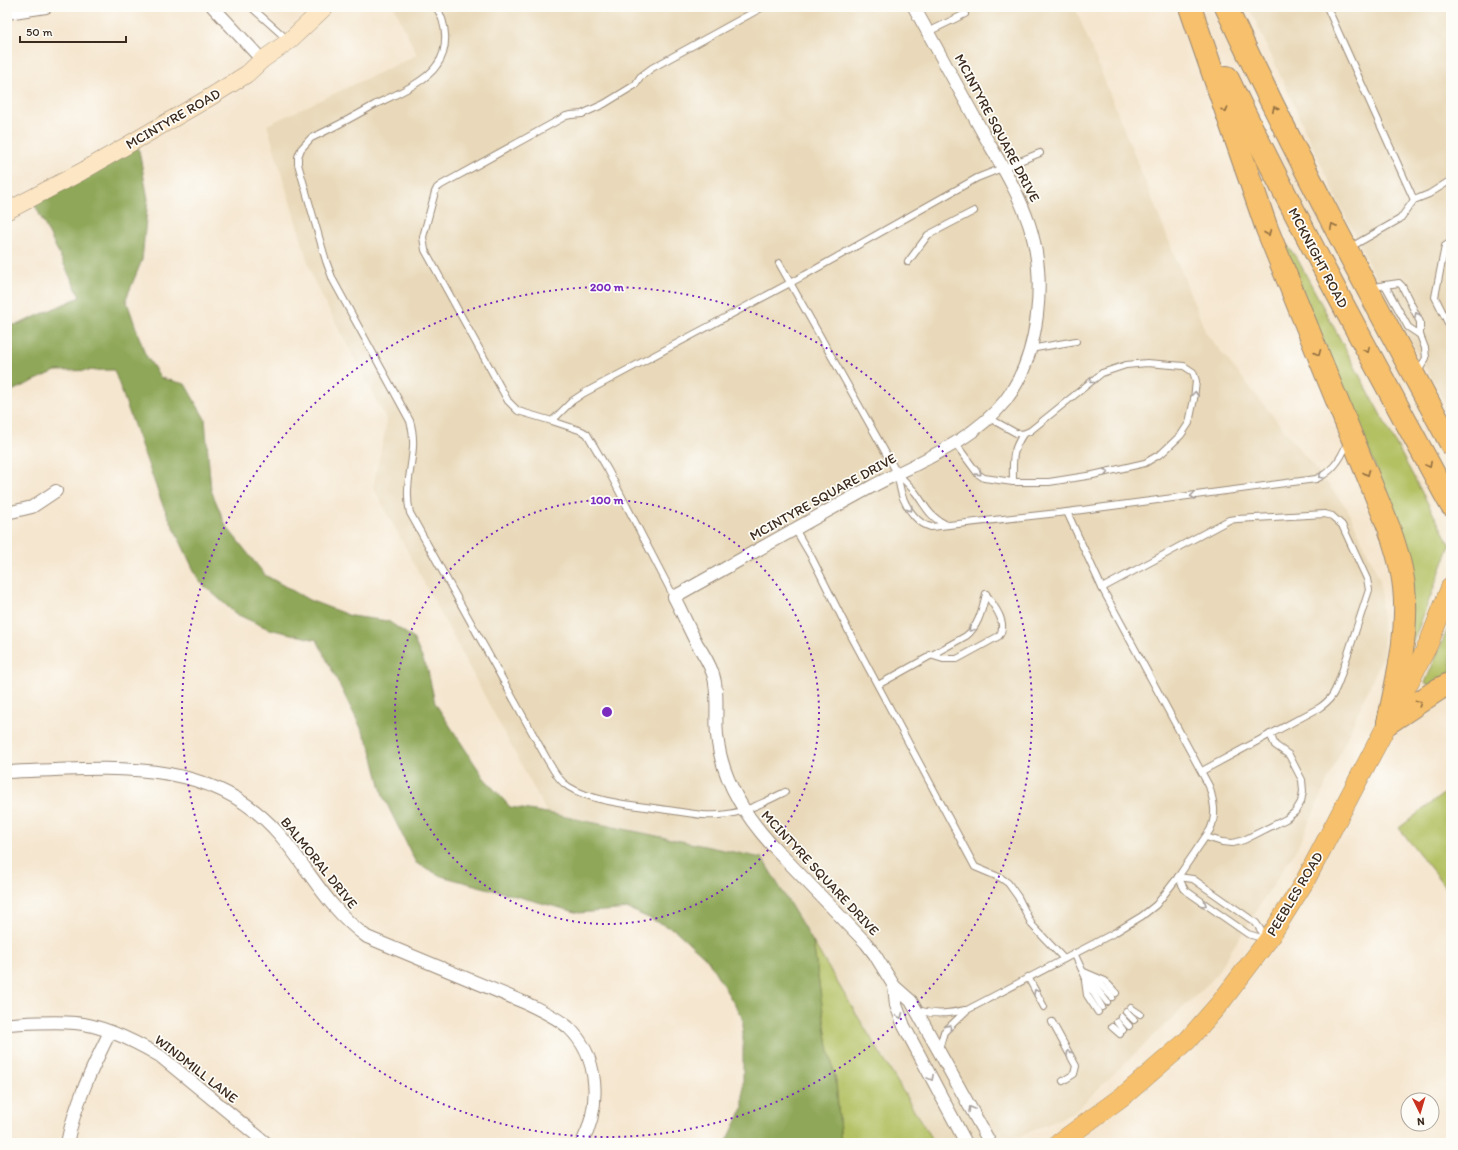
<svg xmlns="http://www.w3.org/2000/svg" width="1458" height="1150" font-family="Itim,sans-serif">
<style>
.built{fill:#e9d9ba}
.green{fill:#b4c163;stroke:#787640}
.forest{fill:#8fa759;stroke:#65683c}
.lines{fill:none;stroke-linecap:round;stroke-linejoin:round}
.lane-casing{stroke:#988876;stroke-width:8}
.street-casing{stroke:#988876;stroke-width:14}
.secondary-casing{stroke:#988876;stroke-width:18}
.primary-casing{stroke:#988876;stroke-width:20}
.highway-casing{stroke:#988876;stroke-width:24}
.lane{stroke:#fff;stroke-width:6}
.street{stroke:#fff;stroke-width:12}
.secondary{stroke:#fce6c4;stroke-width:17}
.primary{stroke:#f7c06c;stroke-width:19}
.highway{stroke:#f7c06c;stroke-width:22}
.oneway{stroke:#906e41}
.oneway2{stroke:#a79f9a}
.ring{fill:none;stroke:#7b2cbf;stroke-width:2;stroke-dasharray:2 4}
.labels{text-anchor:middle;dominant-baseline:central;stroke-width:3.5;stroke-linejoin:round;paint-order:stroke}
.street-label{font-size:14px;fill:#3b2a1e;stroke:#fdfcf7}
.centre{fill:#7b2cbf;stroke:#fdfcf7;stroke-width:2}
.ring-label{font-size:12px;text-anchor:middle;font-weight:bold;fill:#7b2cbf;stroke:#fdfcf7;stroke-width:3.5;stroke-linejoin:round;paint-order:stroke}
</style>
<rect width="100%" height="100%" fill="#fdfcf7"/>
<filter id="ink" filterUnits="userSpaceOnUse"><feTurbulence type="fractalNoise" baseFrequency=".025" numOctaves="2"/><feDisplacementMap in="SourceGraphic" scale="8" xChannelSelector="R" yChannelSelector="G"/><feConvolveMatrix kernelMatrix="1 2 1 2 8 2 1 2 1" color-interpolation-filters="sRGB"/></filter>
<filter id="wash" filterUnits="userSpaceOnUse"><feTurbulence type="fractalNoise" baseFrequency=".012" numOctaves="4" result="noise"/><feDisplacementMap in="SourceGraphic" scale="16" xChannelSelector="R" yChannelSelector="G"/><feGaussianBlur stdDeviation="0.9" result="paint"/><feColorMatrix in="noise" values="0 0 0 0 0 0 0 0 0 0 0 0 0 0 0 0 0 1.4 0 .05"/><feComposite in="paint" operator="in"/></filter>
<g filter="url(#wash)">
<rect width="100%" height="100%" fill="#f5e6cf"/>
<!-- built -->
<g class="built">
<path d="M 394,7 L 1075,7 L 1206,333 L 1347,508 L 1380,580 L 1384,654 L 1300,843 L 1213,979 L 1073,1113 L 1005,1143 L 934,1143 L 762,858 L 547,813 L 373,487 L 387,421 L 313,279 L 267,125 L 417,55 Z"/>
<path d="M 1249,7 L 1451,7 L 1451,414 L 1369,265 L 1341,208 Z"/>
</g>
<!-- green -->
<g class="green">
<path d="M 1287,245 L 1298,260 L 1450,545 L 1411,648 L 1410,563 L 1398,521 L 1285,251 Z"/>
<path d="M 1451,621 L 1451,674 L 1430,685 L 1425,683 Z"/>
<path d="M 1451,788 L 1451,894 L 1399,828 Z"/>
<path d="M 813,942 L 934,1143 L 841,1143 L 836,1082 L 828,1046 Z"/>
</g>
<!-- forest -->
<path class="forest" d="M 137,140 L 148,199 L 142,260 L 126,299 L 145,354 L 161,378 L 185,384 L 205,419 L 211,490 L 226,526 L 265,575 L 309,600 L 351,616 L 388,621 L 413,638 L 428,671 L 435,703 L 484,778 L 510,807 L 547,813 L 762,858 L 813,942 L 828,1046 L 836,1082 L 841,1143 L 726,1143 L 743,1108 L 743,1019 L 708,960 L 675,930 L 629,909 L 579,913 L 441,876 L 416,863 L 383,796 L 370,746 L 317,640 L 269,629 L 236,614 L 199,581 L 162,503 L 114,370 L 56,371 L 7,393 L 7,326 L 19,324 L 80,297 L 32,199 Z"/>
</g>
<g filter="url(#ink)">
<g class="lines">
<defs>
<g id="lane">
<path d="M 251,7 L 288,40"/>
<path d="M 436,7 C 447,23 449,49 437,65 C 426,82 395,95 376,104 C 355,116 333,128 311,138 L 301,149 L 298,157 L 298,164 L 326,261 L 333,280 L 410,421 C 420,453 402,479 410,513 L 548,761 C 554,771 559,781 569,787 C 593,802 633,805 661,809 C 683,812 706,818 728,814 C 748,811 767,801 785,792"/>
<path d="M 1327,7 L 1414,200"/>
<path d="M 928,32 L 965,14"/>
<path d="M 1451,242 L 1445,246 L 1435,297 L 1451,329"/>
<path d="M 1349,248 L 1400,219 L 1414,200 L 1429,194 L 1451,180"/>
<path d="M 908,262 L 928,235 L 974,211"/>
<path d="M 779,263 L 897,473 C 903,479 909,485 915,492 C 925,505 929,517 945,524"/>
<path d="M 1385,285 L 1408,327 L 1420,335"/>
<path d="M 1371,288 L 1385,285 L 1399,283 L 1402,286 L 1420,322 L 1420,335 L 1425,348 L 1426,358 L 1418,372"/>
<path d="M 1030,349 L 1076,341"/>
<path d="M 552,421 L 572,401 L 584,393 L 805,275 L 977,178 L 1040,153"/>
<path d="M 955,443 L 978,474 L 984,478 L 1013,482 L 1049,482 L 1093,475 L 1145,463 L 1162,453 L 1181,435 L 1189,423 L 1194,399 L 1196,381 L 1193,372 L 1184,366 L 1147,363 L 1126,365 L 1102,373 L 1030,431 L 1023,434 L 1016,433 L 989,418"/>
<path d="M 897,473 C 899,481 900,491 903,498 C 908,510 918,524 931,527 L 1067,512 L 1316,479 C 1332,472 1341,460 1347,443"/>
<path d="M 1013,482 C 1013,461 1011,453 1023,434"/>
<path d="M 795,529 L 812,558 L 847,628 L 975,867 L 1001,878 L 1008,883 L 1018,897 L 1032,925 L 1064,959"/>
<path d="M 1102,588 L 1229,520 L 1237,519 L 1325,514 L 1332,516 L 1342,525 L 1367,579 L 1369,590 L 1339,681 C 1334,694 1331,700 1319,708 L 1202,771"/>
<path d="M 674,597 L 608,470 L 587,434 L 582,431 L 552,421 L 518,411 L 508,401 L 425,250 L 423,237 L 435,192 L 437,188 L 441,185 L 566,116 L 571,115 L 582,114 L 604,104 L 635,85 L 640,77 L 652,68 L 763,7"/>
<path d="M 930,655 L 943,659 L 957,659 L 999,636 C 1009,623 993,605 986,594"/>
<path d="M 878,685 L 966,636 C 979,626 982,609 986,594"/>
<path d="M 1206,837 L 1222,842 L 1233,843 L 1244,840 L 1286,819 L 1295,812 L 1301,802 L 1303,791 L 1302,780 L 1289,755 L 1275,745 L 1270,734"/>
<path d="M 1178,877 L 1185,890 L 1248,934 L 1265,939"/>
<path d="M 1178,877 L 1193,879 L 1256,923 L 1266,938"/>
<path d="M 1074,953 L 1091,989 L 1102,1007"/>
<path d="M 1084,972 L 1105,981 L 1116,993"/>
<path d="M 1090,976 L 1097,981 L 1112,997"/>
<path d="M 1028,977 L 1044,1007"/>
<path d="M 1089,979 L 1107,1002"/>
<path d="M 1085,981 L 1087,995 L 1098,1012"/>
<path d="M 1131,1008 L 1140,1014"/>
<path d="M 917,1010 C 934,1015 948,1014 965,1010"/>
<path d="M 1126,1012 L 1134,1020"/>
<path d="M 1121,1017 L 1129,1026"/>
<path d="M 1052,1022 L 1076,1066 L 1074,1074 L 1063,1081"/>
<path d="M 1117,1022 L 1123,1030"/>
<path d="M 1112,1027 L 1120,1034"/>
<path d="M 939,1049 L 944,1032 L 967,1010 L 1114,933 L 1142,916 L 1156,905 L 1178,877 L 1210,830 C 1217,815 1214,802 1209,786 L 1102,588 L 1067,512"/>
</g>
<g id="street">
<path d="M 213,7 L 262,60"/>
<path d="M 914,7 C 937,49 960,91 983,133 C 1000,163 1018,191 1029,224 C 1047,278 1040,356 1005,401 C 972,442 916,463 871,487 C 805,523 740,560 674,597 C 682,612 689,629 697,644 C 703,653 709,663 713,674 C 719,693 715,715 717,735 C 721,776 743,813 770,843 L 866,943 L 875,955 L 894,986 L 911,1001 L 990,1143"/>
<path d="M 7,13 L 46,7"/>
<path d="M 7,513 L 32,507 L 56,491"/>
<path d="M 7,772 C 102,769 209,753 279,834 C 310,870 326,907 367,937 L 528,1004 C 542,1011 556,1017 568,1027 C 600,1057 601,1106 582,1143"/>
<path d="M 894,986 L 896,1005 L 904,1026 L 966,1143"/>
<path d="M 7,1024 C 29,1023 53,1021 75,1023 C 103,1025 136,1042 160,1056 L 266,1143"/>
<path d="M 67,1143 C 75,1104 92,1068 110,1032"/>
</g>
<path id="secondary" d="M 7,211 L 81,172 L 207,99 L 247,74 L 262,60 L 289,41 L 325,7"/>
<path id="primary" d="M 1059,1143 L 1127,1093 L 1187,1041 L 1221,1002 L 1268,940 L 1305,881 L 1388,723 L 1428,645 L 1451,586"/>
<g id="highway">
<path d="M 1190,7 L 1267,229 L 1389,528 C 1396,548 1402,567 1404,587 C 1409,633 1397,679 1388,723"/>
<path d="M 1226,7 C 1295,156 1373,300 1451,444"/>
<path d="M 1227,77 C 1297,222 1374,363 1451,505"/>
<path d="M 1388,723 L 1439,689 L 1451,683"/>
</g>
</defs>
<!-- lane casing -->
<use href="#lane" class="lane-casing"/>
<!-- street casing -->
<use href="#street" class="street-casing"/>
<!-- secondary casing -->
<use href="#secondary" class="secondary-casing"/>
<!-- primary casing -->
<use href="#primary" class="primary-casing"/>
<!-- highway casing -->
<use href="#highway" class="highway-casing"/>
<!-- lane -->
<use href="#lane" class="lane"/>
<!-- street -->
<use href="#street" class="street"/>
<!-- secondary -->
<use href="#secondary" class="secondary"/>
<!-- primary -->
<use href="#primary" class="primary"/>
<!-- highway -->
<use href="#highway" class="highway"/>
</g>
<!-- one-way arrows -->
<defs><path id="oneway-chevron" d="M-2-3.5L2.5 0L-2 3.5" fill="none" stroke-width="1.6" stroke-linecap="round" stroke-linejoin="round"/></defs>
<g class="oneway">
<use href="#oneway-chevron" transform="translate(1275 109) rotate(-116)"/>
<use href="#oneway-chevron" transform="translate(1225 110) rotate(71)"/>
<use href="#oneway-chevron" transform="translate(1333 226) rotate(-117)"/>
<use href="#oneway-chevron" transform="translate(1268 233) rotate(68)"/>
<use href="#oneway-chevron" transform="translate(1367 350) rotate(62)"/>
<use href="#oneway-chevron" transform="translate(1318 353) rotate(68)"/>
<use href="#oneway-chevron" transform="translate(1429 465) rotate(62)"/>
<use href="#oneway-chevron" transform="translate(1367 473) rotate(68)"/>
<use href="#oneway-chevron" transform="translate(1419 703) rotate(-34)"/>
</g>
<g class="oneway2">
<use href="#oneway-chevron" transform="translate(1417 315) rotate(-117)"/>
<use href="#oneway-chevron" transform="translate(1092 381) rotate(141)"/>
<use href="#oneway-chevron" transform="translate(1195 394) rotate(-85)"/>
<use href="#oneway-chevron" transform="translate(1106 472) rotate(-13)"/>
<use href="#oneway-chevron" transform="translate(979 473) rotate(44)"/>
<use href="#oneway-chevron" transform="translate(1321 476) rotate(153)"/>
<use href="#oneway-chevron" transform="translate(1193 496) rotate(173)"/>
<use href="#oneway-chevron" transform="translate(910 509) rotate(55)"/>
<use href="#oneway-chevron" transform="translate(971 629) rotate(128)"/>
<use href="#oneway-chevron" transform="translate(1204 904) rotate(35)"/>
<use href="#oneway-chevron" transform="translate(1036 992) rotate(-118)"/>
<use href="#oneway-chevron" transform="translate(900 1016) rotate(68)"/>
<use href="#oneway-chevron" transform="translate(949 1027) rotate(-49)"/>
<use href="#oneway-chevron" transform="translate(1069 1053) rotate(-118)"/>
<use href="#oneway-chevron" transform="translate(931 1078) rotate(62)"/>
<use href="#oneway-chevron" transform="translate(971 1109) rotate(-120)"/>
</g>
</g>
<!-- distance rings -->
<g class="ring">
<circle cx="607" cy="712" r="212"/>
<circle cx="607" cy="712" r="425"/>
</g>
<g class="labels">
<!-- street labels -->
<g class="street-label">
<text transform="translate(173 119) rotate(-30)">MCINTYRE ROAD</text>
<text transform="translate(997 128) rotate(62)">MCINTYRE SQUARE DRIVE</text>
<text transform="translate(1318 258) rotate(62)">MCKNIGHT ROAD</text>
<text transform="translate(823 497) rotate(-29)">MCINTYRE SQUARE DRIVE</text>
<text transform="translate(319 863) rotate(51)">BALMORAL DRIVE</text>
<text transform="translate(820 873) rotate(47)">MCINTYRE SQUARE DRIVE</text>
<text transform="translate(1295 894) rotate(-59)">PEEBLES ROAD</text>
<text transform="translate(196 1069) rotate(38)">WINDMILL LANE</text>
</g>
</g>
<circle cx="607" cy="712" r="6" class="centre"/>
<g class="ring-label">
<text x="607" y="291">200 m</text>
<text x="607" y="504">100 m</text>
</g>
<!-- margin -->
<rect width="1458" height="1150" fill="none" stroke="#fdfcf7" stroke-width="24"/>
<!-- north arrow -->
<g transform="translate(1420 1112) rotate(175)"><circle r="19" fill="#fdfcf7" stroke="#afa8a0"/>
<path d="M0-3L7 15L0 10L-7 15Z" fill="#c8321e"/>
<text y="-6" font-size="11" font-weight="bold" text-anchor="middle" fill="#3b2a1e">N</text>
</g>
<!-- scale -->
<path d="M20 36v6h106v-6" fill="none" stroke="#3b2a1e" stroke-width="2"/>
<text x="26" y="36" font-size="12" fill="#3b2a1e" stroke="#fdfcf7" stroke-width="3" paint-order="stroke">50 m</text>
</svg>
